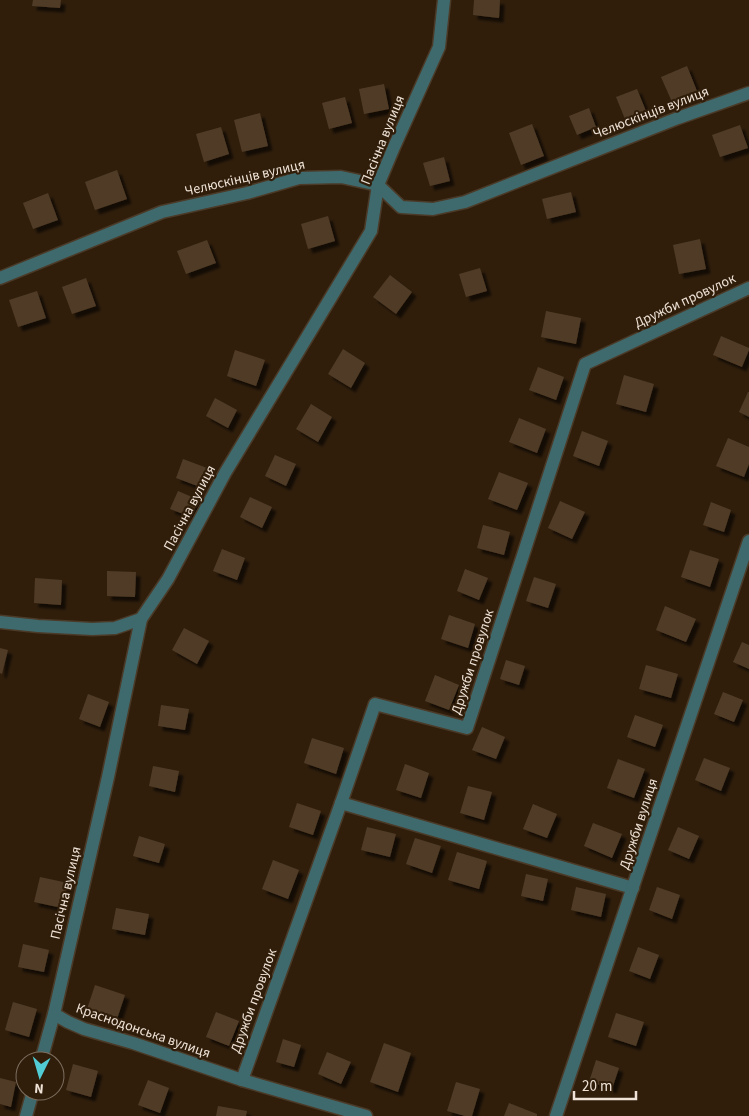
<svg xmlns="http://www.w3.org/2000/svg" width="749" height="1116" font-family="'Source Sans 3',sans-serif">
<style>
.building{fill:#4f3b27;filter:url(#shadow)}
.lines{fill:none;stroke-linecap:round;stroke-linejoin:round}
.minor-casing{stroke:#4b3a28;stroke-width:15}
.minor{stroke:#3f6a6d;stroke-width:12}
.labels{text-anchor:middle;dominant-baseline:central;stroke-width:4.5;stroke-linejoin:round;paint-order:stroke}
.street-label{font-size:14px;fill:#efe3d7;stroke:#301e0b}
</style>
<defs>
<filter id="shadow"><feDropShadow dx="4.5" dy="4.5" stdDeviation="1" flood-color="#0009"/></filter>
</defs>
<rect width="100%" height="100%" fill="#301e0b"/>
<!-- building -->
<g class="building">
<path d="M 33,0 L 61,0 L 60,8 L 32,6 Z"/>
<path d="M 474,0 L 500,0 L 499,18 L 473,15 Z"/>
<path d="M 687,66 L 697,91 L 672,102 L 661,77 Z"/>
<path d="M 384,84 L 389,109 L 364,114 L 359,89 Z"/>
<path d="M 637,89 L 646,111 L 625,119 L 616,97 Z"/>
<path d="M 345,97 L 352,123 L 329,129 L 322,103 Z"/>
<path d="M 589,108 L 596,127 L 577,135 L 569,116 Z"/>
<path d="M 260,113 L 268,146 L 242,152 L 234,120 Z"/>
<path d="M 532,124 L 544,156 L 521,165 L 509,133 Z"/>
<path d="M 740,125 L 748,148 L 720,157 L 712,135 Z"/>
<path d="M 221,127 L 229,154 L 204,162 L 196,134 Z"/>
<path d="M 444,157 L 450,181 L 430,186 L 423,163 Z"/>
<path d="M 117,170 L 127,199 L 95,210 L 85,182 Z"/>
<path d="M 571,192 L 576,212 L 547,219 L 542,199 Z"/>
<path d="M 48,193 L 58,220 L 33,229 L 23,203 Z"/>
<path d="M 328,216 L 335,241 L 308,249 L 301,224 Z"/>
<path d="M 700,239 L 706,269 L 679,274 L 673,245 Z"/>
<path d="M 207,240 L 216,263 L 186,274 L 177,251 Z"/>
<path d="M 480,268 L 487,291 L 466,297 L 459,274 Z"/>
<path d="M 390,275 L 412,292 L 396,314 L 373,297 Z"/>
<path d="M 86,278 L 96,306 L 72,314 L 62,287 Z"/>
<path d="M 37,291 L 46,318 L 18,327 L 9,300 Z"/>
<path d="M 546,311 L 581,318 L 576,344 L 541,337 Z"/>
<path d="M 721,336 L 749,348 L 749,350 L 742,367 L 713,355 Z"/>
<path d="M 343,349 L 365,363 L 351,388 L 328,374 Z"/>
<path d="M 235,350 L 265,360 L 256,386 L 227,376 Z"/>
<path d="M 538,367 L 564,377 L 556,400 L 529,390 Z"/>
<path d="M 624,375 L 654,384 L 646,412 L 616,404 Z"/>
<path d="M 748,392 L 749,392 L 749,417 L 739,412 Z"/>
<path d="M 215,398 L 237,410 L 228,428 L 206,416 Z"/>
<path d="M 311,404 L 332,417 L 318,442 L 296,429 Z"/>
<path d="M 519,418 L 546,429 L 537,453 L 509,442 Z"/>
<path d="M 582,431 L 608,441 L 599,466 L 573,456 Z"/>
<path d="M 728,438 L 749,447 L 749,464 L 744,477 L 716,466 Z"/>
<path d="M 275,455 L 296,464 L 286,486 L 265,476 Z"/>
<path d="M 183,459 L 207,468 L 200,487 L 176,478 Z"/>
<path d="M 499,472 L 528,483 L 517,510 L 488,499 Z"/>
<path d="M 178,491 L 199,500 L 191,517 L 170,509 Z"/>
<path d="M 250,497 L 272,507 L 262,528 L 240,517 Z"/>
<path d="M 560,501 L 585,512 L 572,539 L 548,528 Z"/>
<path d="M 711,502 L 731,510 L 724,532 L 703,525 Z"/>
<path d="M 483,525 L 510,532 L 504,555 L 477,548 Z"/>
<path d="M 222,549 L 245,558 L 237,580 L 213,571 Z"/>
<path d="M 690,550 L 719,559 L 710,587 L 681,577 Z"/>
<path d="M 465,569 L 488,578 L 479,600 L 457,591 Z"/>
<path d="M 107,571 L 136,572 L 135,597 L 107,596 Z"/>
<path d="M 534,577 L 556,584 L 548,608 L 526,601 Z"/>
<path d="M 35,578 L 62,580 L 61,605 L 34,603 Z"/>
<path d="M 665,606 L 696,619 L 686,642 L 656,630 Z"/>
<path d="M 449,615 L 475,624 L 468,648 L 441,639 Z"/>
<path d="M 184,628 L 209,641 L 197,664 L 172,650 Z"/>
<path d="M 742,642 L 749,645 L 749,669 L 733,662 Z"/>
<path d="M 0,648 L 8,650 L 2,674 L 0,673 Z"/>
<path d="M 506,660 L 525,666 L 519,685 L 500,679 Z"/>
<path d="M 646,665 L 678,674 L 671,698 L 639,689 Z"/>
<path d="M 435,675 L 459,685 L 449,710 L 425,701 Z"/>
<path d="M 723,692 L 743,700 L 734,722 L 714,714 Z"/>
<path d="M 88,694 L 109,702 L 100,727 L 79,719 Z"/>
<path d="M 161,705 L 189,709 L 185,730 L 158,726 Z"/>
<path d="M 635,715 L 663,725 L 655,747 L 627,737 Z"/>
<path d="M 482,727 L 505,737 L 496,759 L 472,750 Z"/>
<path d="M 312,738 L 344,748 L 336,774 L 304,763 Z"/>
<path d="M 704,758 L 730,768 L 721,791 L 695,780 Z"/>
<path d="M 618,759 L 645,769 L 634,798 L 607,788 Z"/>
<path d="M 405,764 L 429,773 L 421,798 L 396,790 Z"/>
<path d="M 153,766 L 179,771 L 175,792 L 149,786 Z"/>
<path d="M 468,786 L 492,792 L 484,820 L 460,813 Z"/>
<path d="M 297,803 L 321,811 L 313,835 L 289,827 Z"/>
<path d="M 533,804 L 557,814 L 547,838 L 523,829 Z"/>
<path d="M 593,823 L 622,834 L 612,858 L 584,846 Z"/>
<path d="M 367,827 L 396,834 L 390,857 L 361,850 Z"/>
<path d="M 678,827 L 699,836 L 689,859 L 668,850 Z"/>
<path d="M 139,836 L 165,844 L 159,863 L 133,856 Z"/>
<path d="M 415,838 L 441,846 L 432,873 L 406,864 Z"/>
<path d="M 457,852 L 487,861 L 479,889 L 448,880 Z"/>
<path d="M 273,860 L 299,870 L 288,899 L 262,889 Z"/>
<path d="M 526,874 L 548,879 L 543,901 L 521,896 Z"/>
<path d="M 40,877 L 68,883 L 62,908 L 34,902 Z"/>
<path d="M 576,887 L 606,894 L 601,917 L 571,910 Z"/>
<path d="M 657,887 L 680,895 L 672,919 L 649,910 Z"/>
<path d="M 116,908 L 149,914 L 145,935 L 112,929 Z"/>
<path d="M 23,944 L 49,950 L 44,972 L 18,967 Z"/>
<path d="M 638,947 L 659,955 L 650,979 L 629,971 Z"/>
<path d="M 95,985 L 125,995 L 117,1019 L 87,1009 Z"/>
<path d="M 13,1002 L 37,1009 L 29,1037 L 5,1030 Z"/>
<path d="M 216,1012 L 239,1021 L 229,1046 L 206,1037 Z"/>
<path d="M 616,1013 L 644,1022 L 636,1046 L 608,1037 Z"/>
<path d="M 283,1039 L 301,1045 L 294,1067 L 276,1062 Z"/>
<path d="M 384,1043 L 411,1053 L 398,1092 L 370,1082 Z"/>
<path d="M 327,1052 L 351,1062 L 341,1084 L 318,1074 Z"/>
<path d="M 596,1060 L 619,1068 L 612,1089 L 589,1082 Z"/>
<path d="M 73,1064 L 98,1071 L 91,1097 L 66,1090 Z"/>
<path d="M 0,1078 L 16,1082 L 11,1107 L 0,1104 Z"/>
<path d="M 148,1080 L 169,1088 L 160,1113 L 138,1105 Z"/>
<path d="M 456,1082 L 480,1089 L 472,1116 L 465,1116 L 447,1111 Z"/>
<path d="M 509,1103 L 537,1114 L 537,1116 L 504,1116 Z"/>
<path d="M 218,1106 L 247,1111 L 246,1116 L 216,1116 Z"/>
</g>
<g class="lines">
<defs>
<g id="minor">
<path d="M 0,278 L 162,212 L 247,193 L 299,178 L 341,177 L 378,185 L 401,207 L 433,209 L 465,202 L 678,118 L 749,93"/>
<path d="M 0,622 L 38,626 L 92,629 L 115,628 L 141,619"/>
<path d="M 341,803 L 633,888"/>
<path d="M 54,1014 L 68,1022 L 84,1029 L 133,1043 L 242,1080 L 366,1116"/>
<path d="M 41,1061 L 54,1014 L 108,777 L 141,619 L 168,579 L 225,473 L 371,231 L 378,185 L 394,147 L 439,47 L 444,0"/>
<path d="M 242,1080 L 341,803 L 375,704 L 467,728 L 585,364 L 749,288"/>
<path d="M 26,1116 L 33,1091"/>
<path d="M 556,1116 L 749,541"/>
</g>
</defs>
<!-- minor casing -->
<use href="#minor" class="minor-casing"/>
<!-- minor -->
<use href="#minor" class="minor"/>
</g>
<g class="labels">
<!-- street labels -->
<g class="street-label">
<text transform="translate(651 113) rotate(-21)">Челюскінців вулиця</text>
<text transform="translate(383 140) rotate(-68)">Пасічна вулиця</text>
<text transform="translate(245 178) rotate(-13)">Челюскінців вулиця</text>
<text transform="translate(685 301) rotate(-25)">Дружби провулок</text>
<text transform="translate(190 508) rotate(-62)">Пасічна вулиця</text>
<text transform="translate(473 662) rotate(-72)">Дружби провулок</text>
<text transform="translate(639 824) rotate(-72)">Дружби вулиця</text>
<text transform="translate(66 893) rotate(-77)">Пасічна вулиця</text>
<text transform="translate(254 1001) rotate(-70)">Дружби провулок</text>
<text transform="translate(143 1031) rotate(19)">Краснодонська вулиця</text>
</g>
</g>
<!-- north arrow -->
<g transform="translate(40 1076) rotate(185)"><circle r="24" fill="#301e0b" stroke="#7c6d5d"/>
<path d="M0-4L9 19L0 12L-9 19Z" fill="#51ccd4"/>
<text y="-8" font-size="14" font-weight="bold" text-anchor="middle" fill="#efe3d7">N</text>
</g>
<!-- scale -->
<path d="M574 1091v8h62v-8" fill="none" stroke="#efe3d7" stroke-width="2.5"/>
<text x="582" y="1091" font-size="15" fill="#efe3d7" stroke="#301e0b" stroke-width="4" paint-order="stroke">20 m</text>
</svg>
